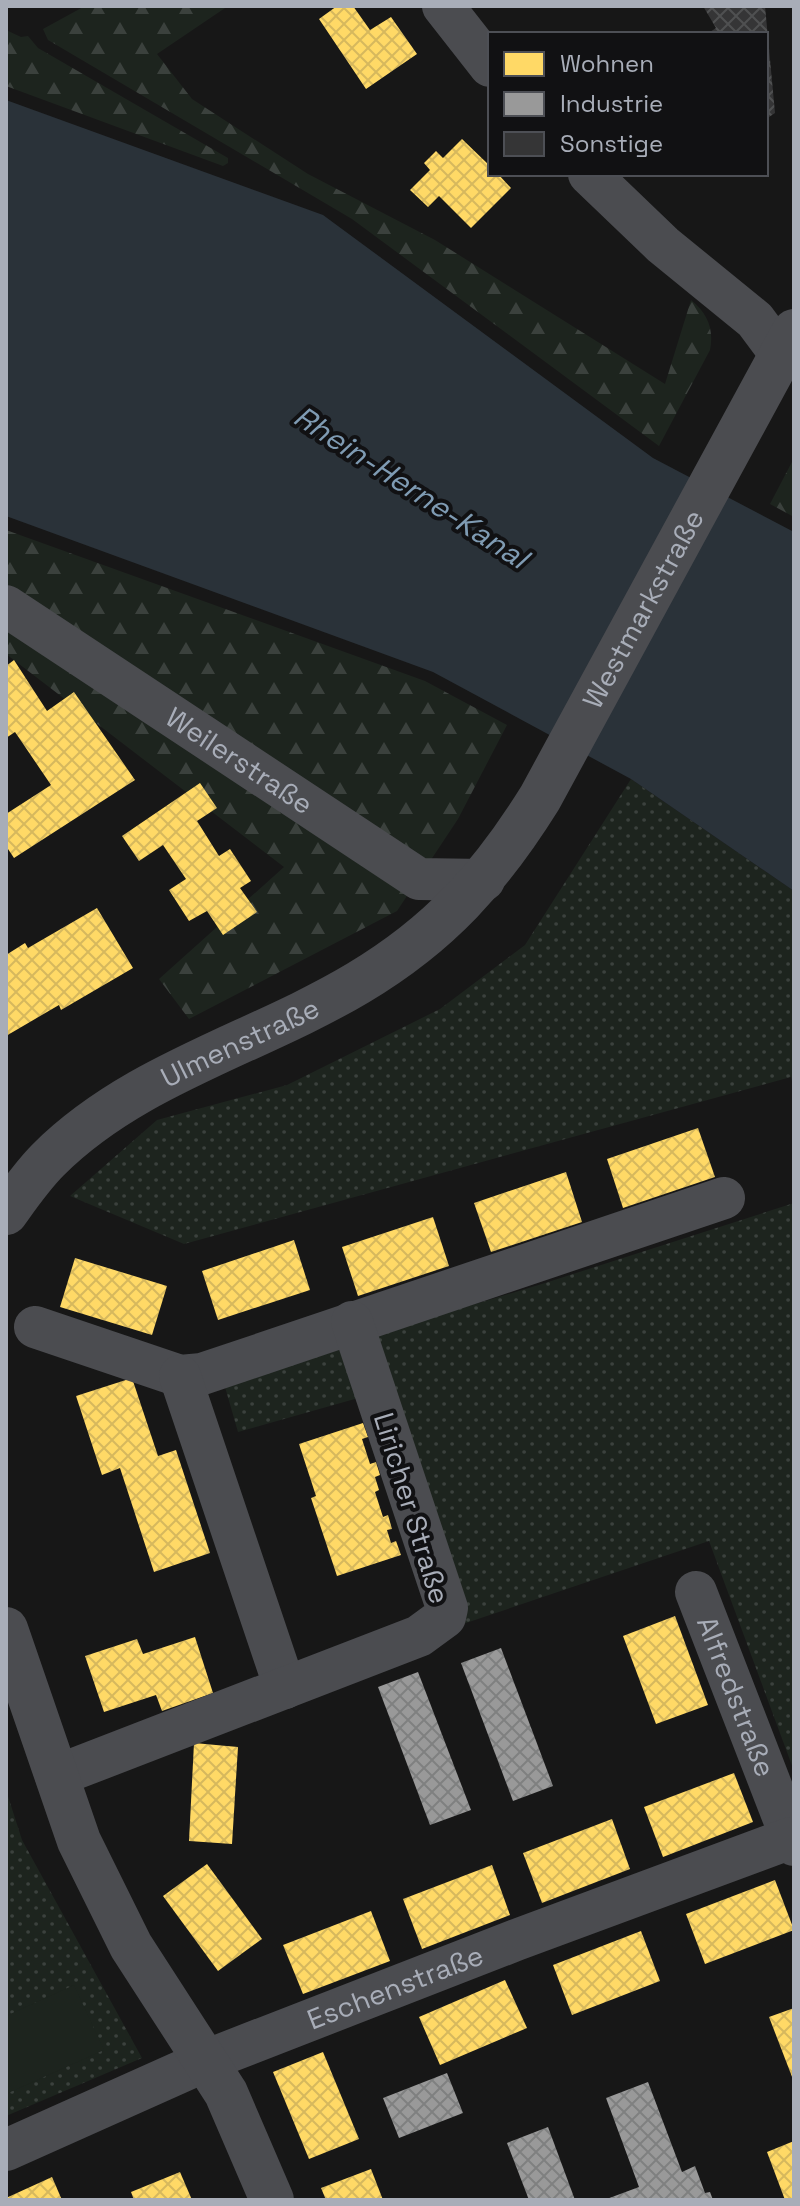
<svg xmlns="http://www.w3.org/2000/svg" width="800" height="2206" font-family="'Space Grotesk',sans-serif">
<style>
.grass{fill:url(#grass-dots)}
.forest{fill:url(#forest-firs)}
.pitch{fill:#1d241e}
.water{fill:#2a3239}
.homes{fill:url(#homes-cross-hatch)}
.industry{fill:url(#industry-cross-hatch)}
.building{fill:url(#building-cross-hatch)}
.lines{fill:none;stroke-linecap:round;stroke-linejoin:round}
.minor{stroke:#4b4c50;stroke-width:42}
.tertiary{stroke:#4b4c50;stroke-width:44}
.labels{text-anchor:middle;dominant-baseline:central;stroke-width:8;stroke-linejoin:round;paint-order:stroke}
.street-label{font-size:28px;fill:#a8adb8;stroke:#111113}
.water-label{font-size:30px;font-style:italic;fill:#7f9bb3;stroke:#111113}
</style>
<defs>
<pattern id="grass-dots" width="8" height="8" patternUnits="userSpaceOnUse" patternTransform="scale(2)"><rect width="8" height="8" fill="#1d241e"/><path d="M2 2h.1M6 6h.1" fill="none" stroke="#3b413d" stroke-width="1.8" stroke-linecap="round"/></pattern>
<pattern id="forest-firs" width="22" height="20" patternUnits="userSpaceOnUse" patternTransform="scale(2)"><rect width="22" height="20" fill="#1d241e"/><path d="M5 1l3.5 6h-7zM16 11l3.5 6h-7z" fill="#3b413d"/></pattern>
<pattern id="homes-cross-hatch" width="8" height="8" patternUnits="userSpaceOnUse" patternTransform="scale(2)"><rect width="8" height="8" fill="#ffd966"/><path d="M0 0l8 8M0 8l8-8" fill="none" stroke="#d6b85d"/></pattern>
<pattern id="industry-cross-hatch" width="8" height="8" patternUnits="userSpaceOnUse" patternTransform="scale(2)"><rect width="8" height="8" fill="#999"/><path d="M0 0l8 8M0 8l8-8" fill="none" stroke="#7f8080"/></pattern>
<pattern id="building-cross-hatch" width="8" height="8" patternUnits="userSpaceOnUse" patternTransform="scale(2)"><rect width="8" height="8" fill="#353536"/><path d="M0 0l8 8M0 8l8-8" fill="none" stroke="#4f5051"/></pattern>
</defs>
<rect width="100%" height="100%" fill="#171717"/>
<!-- grass -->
<g class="grass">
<path d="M 631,779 L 794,891 L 794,1089 L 791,1077 L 184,1244 L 70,1196 L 157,1120 L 287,1085 L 440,1009 L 525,945 Z"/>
<path d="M 794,1203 L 794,1771 L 709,1541 L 460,1625 L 376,1393 L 238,1432 L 223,1380 L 545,1283 Z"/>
<path d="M 6,1790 L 22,1840 L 142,2058 L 6,2116 Z"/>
</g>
<!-- forest -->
<g class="forest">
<path d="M 85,6 L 228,6 L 157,54 L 192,99 L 308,174 L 435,240 L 665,384 L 691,300 C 708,314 714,329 710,350 L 659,446 L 352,219 L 48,40 L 43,29 Z"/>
<path d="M 6,30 L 21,37 L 28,36 L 38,48 L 228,158 L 228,163 L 223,166 L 6,86 Z"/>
<path d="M 794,458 L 794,517 L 770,504 Z"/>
<path d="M 6,530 L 425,681 L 507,725 L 458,819 L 397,911 L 189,1019 L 159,979 L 284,867 L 6,654 Z"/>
</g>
<!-- pitch -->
<path class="pitch" d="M 74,1985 L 104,2050 L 6,2094 L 6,2016 Z"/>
<!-- water -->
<path class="water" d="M 6,100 L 323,215 L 653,458 L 794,532 L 794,891 L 631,779 L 433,672 L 6,516 Z"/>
<!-- homes -->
<g class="homes">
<path d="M 337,6 L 353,6 L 370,30 L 391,17 L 417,54 L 366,89 L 319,19 Z"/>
<path d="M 462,139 L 490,166 L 490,174 L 498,174 L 511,188 L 471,228 L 439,196 L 428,207 L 410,190 L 430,170 L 424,163 L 436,151 L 443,158 Z"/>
<path d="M 14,660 L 47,711 L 74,692 L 135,780 L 14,858 L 6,846 L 6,814 L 51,785 L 15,732 L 6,738 L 6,666 Z"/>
<path d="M 200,783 L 217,808 L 197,821 L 219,856 L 230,849 L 251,881 L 240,888 L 257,912 L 223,935 L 207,911 L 189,921 L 169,890 L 186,879 L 163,845 L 139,861 L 122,836 Z"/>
<path d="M 97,908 L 133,968 L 61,1010 L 59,1005 L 6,1036 L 6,955 L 25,943 L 28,948 Z"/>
<path d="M 698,1128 L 715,1177 L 623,1208 L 607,1159 Z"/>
<path d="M 566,1172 L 582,1222 L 491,1252 L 474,1203 Z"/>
<path d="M 433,1217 L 449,1266 L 358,1296 L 342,1247 Z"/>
<path d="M 294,1240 L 310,1290 L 218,1320 L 202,1271 Z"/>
<path d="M 75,1258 L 167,1286 L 152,1335 L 60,1307 Z"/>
<path d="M 132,1378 L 158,1456 L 176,1450 L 210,1553 L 154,1572 L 120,1468 L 102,1475 L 76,1396 Z"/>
<path d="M 363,1423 L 368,1437 L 362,1439 L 370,1464 L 376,1462 L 380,1475 L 375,1477 L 379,1490 L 375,1492 L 383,1517 L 388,1515 L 392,1529 L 387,1530 L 391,1543 L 396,1541 L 401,1555 L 337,1576 L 311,1498 L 316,1496 L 299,1444 Z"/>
<path d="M 675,1616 L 708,1705 L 656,1724 L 623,1636 Z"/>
<path d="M 195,1637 L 213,1693 L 162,1711 L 156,1695 L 104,1712 L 85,1656 L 137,1639 L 143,1654 Z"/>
<path d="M 194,1743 L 238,1747 L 232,1844 L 189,1841 Z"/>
<path d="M 734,1773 L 753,1822 L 663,1857 L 644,1807 Z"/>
<path d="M 612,1819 L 630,1869 L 542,1903 L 523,1853 Z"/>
<path d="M 207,1864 L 262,1939 L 218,1971 L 163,1896 Z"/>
<path d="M 492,1865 L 510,1915 L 422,1949 L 403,1899 Z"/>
<path d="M 775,1880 L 794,1930 L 705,1964 L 686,1914 Z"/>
<path d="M 371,1911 L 390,1961 L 303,1994 L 283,1945 Z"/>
<path d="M 641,1931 L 660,1981 L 572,2015 L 553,1965 Z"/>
<path d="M 505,1980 L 527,2028 L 440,2065 L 419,2017 Z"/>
<path d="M 794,2008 L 794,2082 L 769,2017 Z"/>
<path d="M 323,2052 L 359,2139 L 309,2159 L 273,2072 Z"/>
<path d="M 794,2141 L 794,2200 L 785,2200 L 767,2152 Z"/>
<path d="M 371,2169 L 383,2200 L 326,2200 L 321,2188 Z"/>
<path d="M 180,2172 L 192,2200 L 134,2200 L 131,2192 Z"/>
<path d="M 52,2177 L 62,2200 L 6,2200 L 6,2198 Z"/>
</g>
<!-- industry -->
<g class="industry">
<path d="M 501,1648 L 553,1786 L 513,1801 L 461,1663 Z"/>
<path d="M 418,1672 L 471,1810 L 430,1825 L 378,1687 Z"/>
<path d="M 447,2073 L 463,2113 L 399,2138 L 383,2098 Z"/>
<path d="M 648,2082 L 682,2172 L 695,2166 L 705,2193 L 710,2192 L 713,2200 L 604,2200 L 639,2187 L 606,2098 Z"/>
<path d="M 548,2127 L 575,2200 L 529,2200 L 507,2143 Z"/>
</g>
<!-- building -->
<path class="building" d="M 703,6 L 765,6 L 775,113 L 766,119 L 766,34 L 707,34 L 716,28 Z"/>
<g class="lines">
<!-- minor -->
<g class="minor">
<path d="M 443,6 L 490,66"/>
<path d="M 589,174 L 663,245 L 755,320 L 781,355"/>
<path id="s1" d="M 6,606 L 419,879 L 484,880"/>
<path d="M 35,1327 L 180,1376 L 202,1374 L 724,1198"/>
<path d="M 180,1376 L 285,1688"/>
<path id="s2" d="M 696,1592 L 794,1845"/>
<path d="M 56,1776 L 419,1636 L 445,1617 L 447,1608 L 352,1322"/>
<path id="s3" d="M 6,2150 L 205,2061 L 516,1940 L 791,1838"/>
</g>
<!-- tertiary -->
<g class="tertiary">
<path id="s4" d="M 6,1213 C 19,1195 32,1176 48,1160 C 134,1074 256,1044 358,983 C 440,934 490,878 540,798 L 794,331"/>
<path d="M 6,1629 L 79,1841 L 131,1946 L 226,2093 L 272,2200"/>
</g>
</g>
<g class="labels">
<!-- street labels -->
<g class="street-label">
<text stroke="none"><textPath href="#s4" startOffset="904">Westmarkstraße</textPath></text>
<text stroke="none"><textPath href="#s1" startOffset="280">Weilerstraße</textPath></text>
<text stroke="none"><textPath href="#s4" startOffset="294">Ulmenstraße</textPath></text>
<text transform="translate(412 1508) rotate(73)">Liricher Straße</text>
<text stroke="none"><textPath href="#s2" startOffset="112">Alfredstraße</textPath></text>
<text stroke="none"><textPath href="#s3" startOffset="422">Eschenstraße</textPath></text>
</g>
<!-- water labels -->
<g class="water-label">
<text transform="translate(411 487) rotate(33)">Rhein-Herne-Kanal</text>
</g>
</g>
<!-- border -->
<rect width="800" height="2206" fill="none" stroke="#a8adb8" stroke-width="16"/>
<!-- legend -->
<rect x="488" y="32" width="280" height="144" fill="#111113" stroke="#4d4f55" stroke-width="2"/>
<rect x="504" y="52" width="40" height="24" fill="#ffd966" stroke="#4d4f55" stroke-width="2"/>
<text x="560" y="72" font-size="24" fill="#a8adb8">Wohnen</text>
<rect x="504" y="92" width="40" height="24" fill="#999999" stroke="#4d4f55" stroke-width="2"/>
<text x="560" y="112" font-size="24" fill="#a8adb8">Industrie</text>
<rect x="504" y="132" width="40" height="24" fill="#353536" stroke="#4d4f55" stroke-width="2"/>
<text x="560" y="152" font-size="24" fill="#a8adb8">Sonstige</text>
</svg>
